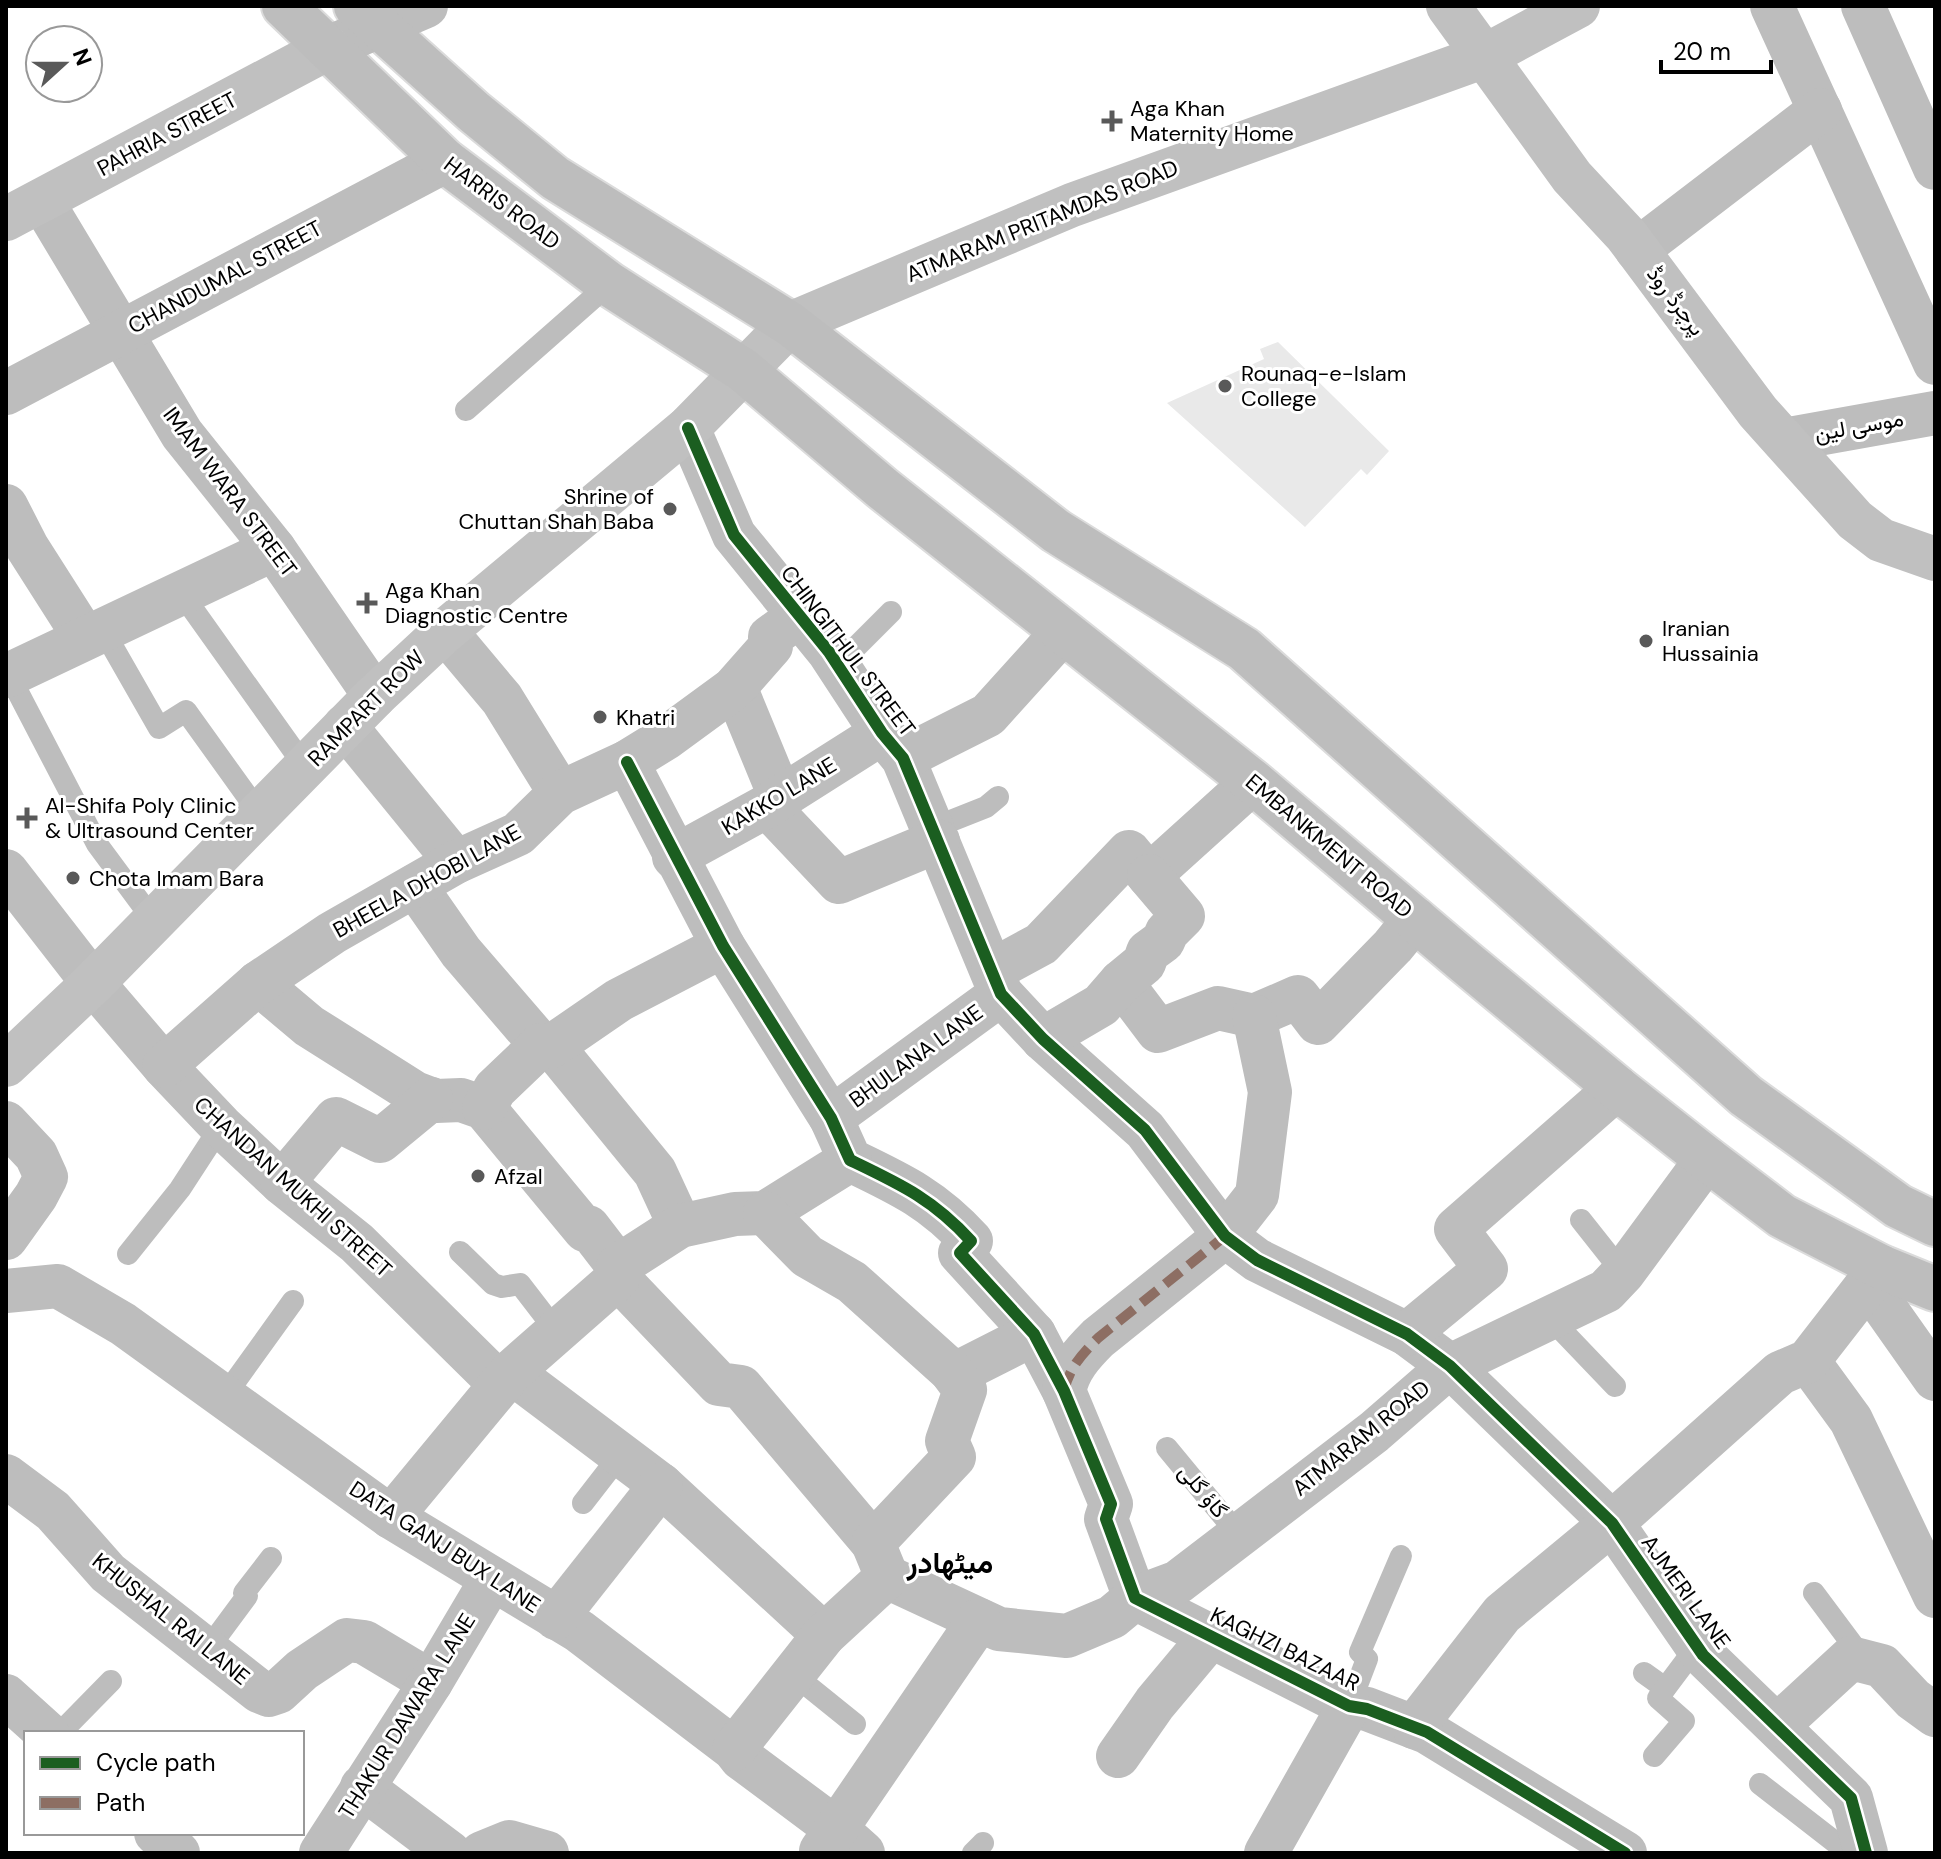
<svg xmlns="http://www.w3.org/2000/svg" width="1941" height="1859" font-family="'DM Sans',Vazirmatn,sans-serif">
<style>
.green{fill:#e9e9e9}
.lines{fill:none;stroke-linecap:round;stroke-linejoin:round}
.primary-casing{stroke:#dbdbdb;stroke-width:48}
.lane{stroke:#bdbdbd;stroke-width:22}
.street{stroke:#bdbdbd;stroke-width:44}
.secondary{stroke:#c0c0c0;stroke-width:44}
.primary{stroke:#bdbdbd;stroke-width:44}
.quiet{stroke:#8d6e63;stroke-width:10;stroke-dasharray:20 10;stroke-linecap:butt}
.cycleway-casing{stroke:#fff;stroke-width:17}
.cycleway{stroke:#1b5e20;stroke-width:12}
.poi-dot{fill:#595959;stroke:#fff;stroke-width:3}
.labels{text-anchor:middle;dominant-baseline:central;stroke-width:6;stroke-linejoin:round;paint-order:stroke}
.poi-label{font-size:22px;fill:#000;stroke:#fff;text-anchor:start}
.street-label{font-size:22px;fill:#000;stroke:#fff}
.district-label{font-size:30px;font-weight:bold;fill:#000;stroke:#fff}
</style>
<rect width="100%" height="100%" fill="#fff"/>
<!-- green -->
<path class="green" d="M 1278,342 L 1389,451 L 1367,475 L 1361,469 L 1305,527 L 1167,403 L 1264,359 L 1260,349 Z"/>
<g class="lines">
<defs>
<g id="primary">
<path d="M 284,6 L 445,161 L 609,284 L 743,370 L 882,488 L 1253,782 L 1464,961 L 1617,1088 L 1707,1159 L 1782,1216 L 1881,1267 L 1935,1289"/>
<path d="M 356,6 L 474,112 L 555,178 L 790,324 L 1056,531 L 1244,649 L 1746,1096 L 1898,1206 L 1935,1224"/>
</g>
</defs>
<!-- primary casing -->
<use href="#primary" class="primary-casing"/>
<!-- lane -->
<g class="lane">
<path d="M 466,410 L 609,284"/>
<path d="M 182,594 L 306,768"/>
<path d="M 103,630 L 159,728 L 186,711 L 260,814"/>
<path d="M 838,665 L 891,612"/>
<path d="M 9,675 L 97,844 L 154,921"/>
<path d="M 933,828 L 986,807 L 998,797"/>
<path d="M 1581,1220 L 1623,1273"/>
<path d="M 460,1252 L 493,1284 L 502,1287 L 520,1284 L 557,1332"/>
<path d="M 128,1254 L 180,1189 L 221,1126"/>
<path d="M 1549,1317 L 1615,1386"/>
<path d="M 224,1397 L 293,1301"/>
<path d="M 1167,1448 L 1238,1534"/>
<path d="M 583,1503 L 621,1454"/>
<path d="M 1814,1593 L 1864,1660"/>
<path d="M 207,1650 L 247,1596 L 244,1593 L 271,1558"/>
<path d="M 1644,1673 L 1665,1688"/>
<path d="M 793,1674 L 855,1724"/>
<path d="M 1349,1706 L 1367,1659 L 1360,1652 L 1401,1556"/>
<path d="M 60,1733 L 111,1681"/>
<path d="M 1654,1756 L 1684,1721 L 1658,1698 L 1697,1646"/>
<path d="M 1760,1784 L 1849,1853"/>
<path d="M 973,1853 L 983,1843"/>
</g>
<!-- street -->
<g class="street">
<path d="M 1772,6 L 1935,363"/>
<path d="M 1863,6 L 1935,168"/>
<path d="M 328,48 L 426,6"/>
<path d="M 42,201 L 182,434 L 274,549 L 375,696"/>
<path d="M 1637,250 L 1820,110"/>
<path d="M 6,393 L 445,161"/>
<path d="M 688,428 L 734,535 L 829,652 L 882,733 L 903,758 L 1001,994 L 1043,1039 L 1145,1130 L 1225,1236 L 1257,1260 L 1407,1334 L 1450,1366 L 1612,1523 L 1703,1655 L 1851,1798 L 1866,1853"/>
<path d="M 1784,440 L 1935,413"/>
<path d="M 6,506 L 27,547 L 85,638"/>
<path d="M 445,631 L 502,699 L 560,793"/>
<path d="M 6,676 L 274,549"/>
<path d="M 733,689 L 740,699 L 780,796"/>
<path d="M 345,726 L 456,862"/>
<path d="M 903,758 L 988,715 L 1062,633"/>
<path d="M 627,762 L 723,946 L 831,1118 L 850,1160 C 900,1184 933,1199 971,1241 L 960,1253 L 1034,1334 L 1064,1391 L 1111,1504 L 1106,1519 L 1135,1598 L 1349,1706 L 1367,1709 L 1427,1732 L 1625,1853"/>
<path d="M 767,806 L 839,882 L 938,841"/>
<path d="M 674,857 L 767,806 L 882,733"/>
<path d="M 6,871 L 93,983 L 164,1066 L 221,1126 L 282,1183 L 357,1243 L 501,1385"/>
<path d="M 415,886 L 461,952 L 541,1045"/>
<path d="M 993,970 L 1041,944 L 1129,852 L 1149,876 L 1253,782"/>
<path d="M 1121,982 L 1158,1031 L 1218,1008 L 1254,1016 L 1298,997 L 1318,1023 L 1393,946 L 1415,919"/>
<path d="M 258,983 L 309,1026 L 415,1093 L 436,1101 L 461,1100 L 484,1108 L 585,1230 L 588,1227 L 618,1266"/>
<path d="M 1043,1039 L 1101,1005 L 1121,982 L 1144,963 L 1148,952 L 1163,941 L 1167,932 L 1183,916 L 1149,876"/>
<path d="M 552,1046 L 655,1172 L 680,1226"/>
<path d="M 164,1066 L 258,983 L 332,933 L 456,862 L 518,834 L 560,793 L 627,762 L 666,738 L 733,689 L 771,646 L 770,637 L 799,616"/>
<path d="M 484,1108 L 495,1089 L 541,1045 L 552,1046 L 619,1000 L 723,946"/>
<path d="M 831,1118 L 1001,994"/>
<path d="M 6,1123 L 36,1155 L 46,1177 L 36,1196 L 6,1238"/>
<path d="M 282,1183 L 336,1119 L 380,1141 L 431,1099"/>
<path d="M 618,1278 L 719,1384 L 741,1387 L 873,1543"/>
<path d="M 1868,1284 L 1935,1379"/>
<path d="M 6,1291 L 58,1286 L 123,1324 L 391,1517 L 579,1631 L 734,1749 L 741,1758 L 835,1828 L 863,1853"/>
<path d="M 1407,1334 L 1486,1269 L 1456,1229 L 1617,1088"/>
<path d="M 1808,1361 L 1851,1420 L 1935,1596"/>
<path d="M 951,1371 L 965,1369 L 1034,1334"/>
<path d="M 511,1372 L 661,1485 L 824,1635"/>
<path d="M 1064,1391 C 1069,1368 1082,1354 1098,1338 L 1225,1236 L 1257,1195 L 1270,1092 L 1254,1016"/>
<path d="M 6,1476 L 53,1511 L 108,1573 L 259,1691 L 269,1695 L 278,1692 L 302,1670 L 347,1640 L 364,1642 L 431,1682"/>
<path d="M 391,1517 L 511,1372 L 618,1278 L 618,1266 L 680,1226 L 735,1214 L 765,1213 L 850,1160"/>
<path d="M 887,1577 L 999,1629 L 1067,1636 L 1112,1617 L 1135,1598 L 1178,1582 L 1374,1432 L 1450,1366 L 1606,1291 L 1623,1273 L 1707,1159"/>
<path d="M 556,1618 L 661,1485"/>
<path d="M 6,1696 L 47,1733"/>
<path d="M 1778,1725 L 1851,1658 L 1882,1666 L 1913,1699 L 1935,1715"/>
<path d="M 1414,1727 L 1502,1614 L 1612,1523 L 1780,1373 L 1808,1361 L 1881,1267"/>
<path d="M 734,1749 L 824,1635 L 887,1577 L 873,1543 L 954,1457 L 947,1441 L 965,1390 L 951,1371 L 852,1282 L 807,1256 L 765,1213"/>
<path d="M 1118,1756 L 1155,1703 L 1212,1635"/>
<path d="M 362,1787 L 450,1853"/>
<path d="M 156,1833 L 178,1853"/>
<path d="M 821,1851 L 979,1620"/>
<path d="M 321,1853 L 431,1682 L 492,1579"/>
<path d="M 482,1853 L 509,1842 L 547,1853"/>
<path d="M 1266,1853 L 1349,1706"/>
</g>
<!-- secondary -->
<g class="secondary">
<path d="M 1448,6 L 1572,177 L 1626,235 L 1758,412 L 1855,520 L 1881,540 L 1935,559"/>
<path d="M 6,219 L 328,48"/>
<path d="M 6,1065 L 93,983 L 375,696 L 445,631 L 688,428 L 790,324 L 1072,205 L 1485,56 L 1578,6"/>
</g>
<!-- primary -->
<use href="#primary" class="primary"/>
<!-- quiet -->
<path class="quiet" d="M 1064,1391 C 1069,1368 1082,1354 1098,1338 L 1225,1236"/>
<defs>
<g id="cycleway">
<path d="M 688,428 L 734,535 L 829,652 L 882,733 L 903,758 L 1001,994 L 1043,1039 L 1145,1130 L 1225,1236 L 1257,1260 L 1407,1334 L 1450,1366 L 1612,1523 L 1703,1655 L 1851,1798 L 1866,1853"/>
<path d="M 627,762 L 723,946 L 831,1118 L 850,1160 C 900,1184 933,1199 971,1241 L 960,1253 L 1034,1334 L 1064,1391 L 1111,1504 L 1106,1519 L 1135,1598 L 1349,1706 L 1367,1709 L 1427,1732 L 1625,1853"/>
</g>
</defs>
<!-- cycleway casing -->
<use href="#cycleway" class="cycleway-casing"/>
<!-- cycleway -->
<use href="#cycleway" class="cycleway"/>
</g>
<!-- markers -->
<g class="poi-dot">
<path d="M1108 109h8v8h8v8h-8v8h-8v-8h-8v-8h8z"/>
<circle cx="1225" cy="386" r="8"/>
<circle cx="670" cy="509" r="8"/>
<path d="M363 591h8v8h8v8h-8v8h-8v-8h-8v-8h8z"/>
<circle cx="1646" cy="641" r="8"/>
<circle cx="600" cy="717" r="8"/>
<path d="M23 806h8v8h8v8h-8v8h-8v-8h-8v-8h8z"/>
<circle cx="73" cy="878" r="8"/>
<circle cx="478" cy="1176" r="8"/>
</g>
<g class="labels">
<!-- poi labels -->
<g class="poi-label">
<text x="1130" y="108">Aga Khan<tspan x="1130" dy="25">Maternity Home</tspan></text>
<text x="1241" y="373">Rounaq-e-Islam<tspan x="1241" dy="25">College</tspan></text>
<text x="654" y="496" text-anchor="end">Shrine of<tspan x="654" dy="25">Chuttan Shah Baba</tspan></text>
<text x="385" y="590">Aga Khan<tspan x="385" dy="25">Diagnostic Centre</tspan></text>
<text x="1662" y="628">Iranian<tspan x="1662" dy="25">Hussainia</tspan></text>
<text x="616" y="717">Khatri</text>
<text x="45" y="805">Al-Shifa Poly Clinic<tspan x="45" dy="25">&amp; Ultrasound Center</tspan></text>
<text x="89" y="878">Chota Imam Bara</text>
<text x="494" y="1176">Afzal</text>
</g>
<!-- street labels -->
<g class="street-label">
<text transform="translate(167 134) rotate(-28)">PAHRIA STREET</text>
<text transform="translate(502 203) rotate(37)">HARRIS ROAD</text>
<text transform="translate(1042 221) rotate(-22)">ATMARAM PRITAMDAS ROAD</text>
<text transform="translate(225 277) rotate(-28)">CHANDUMAL STREET</text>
<text transform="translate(1676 301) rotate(53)">پرچرڈ روڈ</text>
<text transform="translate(1859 426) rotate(-10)">موسی لین</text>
<text transform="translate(230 492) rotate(53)">IMAM WARA STREET</text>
<text transform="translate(848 651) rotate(53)">CHINGITHUL STREET</text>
<text transform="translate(366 708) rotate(-45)">RAMPART ROW</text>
<text transform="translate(779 796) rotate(-31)">KAKKO LANE</text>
<text transform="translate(1329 846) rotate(40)">EMBANKMENT ROAD</text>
<text transform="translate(427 881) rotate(-29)">BHEELA DHOBI LANE</text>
<text transform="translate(916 1056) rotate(-36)">BHULANA LANE</text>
<text transform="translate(293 1187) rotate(42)">CHANDAN MUKHI STREET</text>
<text transform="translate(1361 1438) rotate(-39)">ATMARAM ROAD</text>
<text transform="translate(1203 1491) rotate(50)">گاؤ گلی</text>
<text transform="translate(445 1547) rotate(33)">DATA GANJ BUX LANE</text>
<text transform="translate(1686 1592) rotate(54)">AJMERI LANE</text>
<text transform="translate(171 1619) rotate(39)">KHUSHAL RAI LANE</text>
<text transform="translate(1285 1649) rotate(26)">KAGHZI BAZAAR</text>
<text transform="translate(407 1716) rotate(-58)">THAKUR DAWARA LANE</text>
</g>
<!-- district labels -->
<g class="district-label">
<text x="950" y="1562">میٹھادر</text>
</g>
</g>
<!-- border -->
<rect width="1941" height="1859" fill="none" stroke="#000000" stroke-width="16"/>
<!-- legend -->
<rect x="24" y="1731" width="280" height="104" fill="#ffffff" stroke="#999999" stroke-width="2"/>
<rect x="40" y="1757" width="40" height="12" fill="#1b5e20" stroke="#999999" stroke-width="2"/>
<text x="96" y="1771" font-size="24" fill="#000000">Cycle path</text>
<rect x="40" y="1797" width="40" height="12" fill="#8d6e63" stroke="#999999" stroke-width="2"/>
<text x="96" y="1811" font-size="24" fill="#000000">Path</text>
<!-- north arrow -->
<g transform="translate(64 64) rotate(69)"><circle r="38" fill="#ffffff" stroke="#999999" stroke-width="2"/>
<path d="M0-6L14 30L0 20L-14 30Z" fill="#595959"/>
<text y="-12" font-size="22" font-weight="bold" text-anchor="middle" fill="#000000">N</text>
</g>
<!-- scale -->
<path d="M1661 60v12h110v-12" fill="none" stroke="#000000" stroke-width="4"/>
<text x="1673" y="60" font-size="24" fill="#000000" stroke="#ffffff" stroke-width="6" paint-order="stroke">20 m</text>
</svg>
